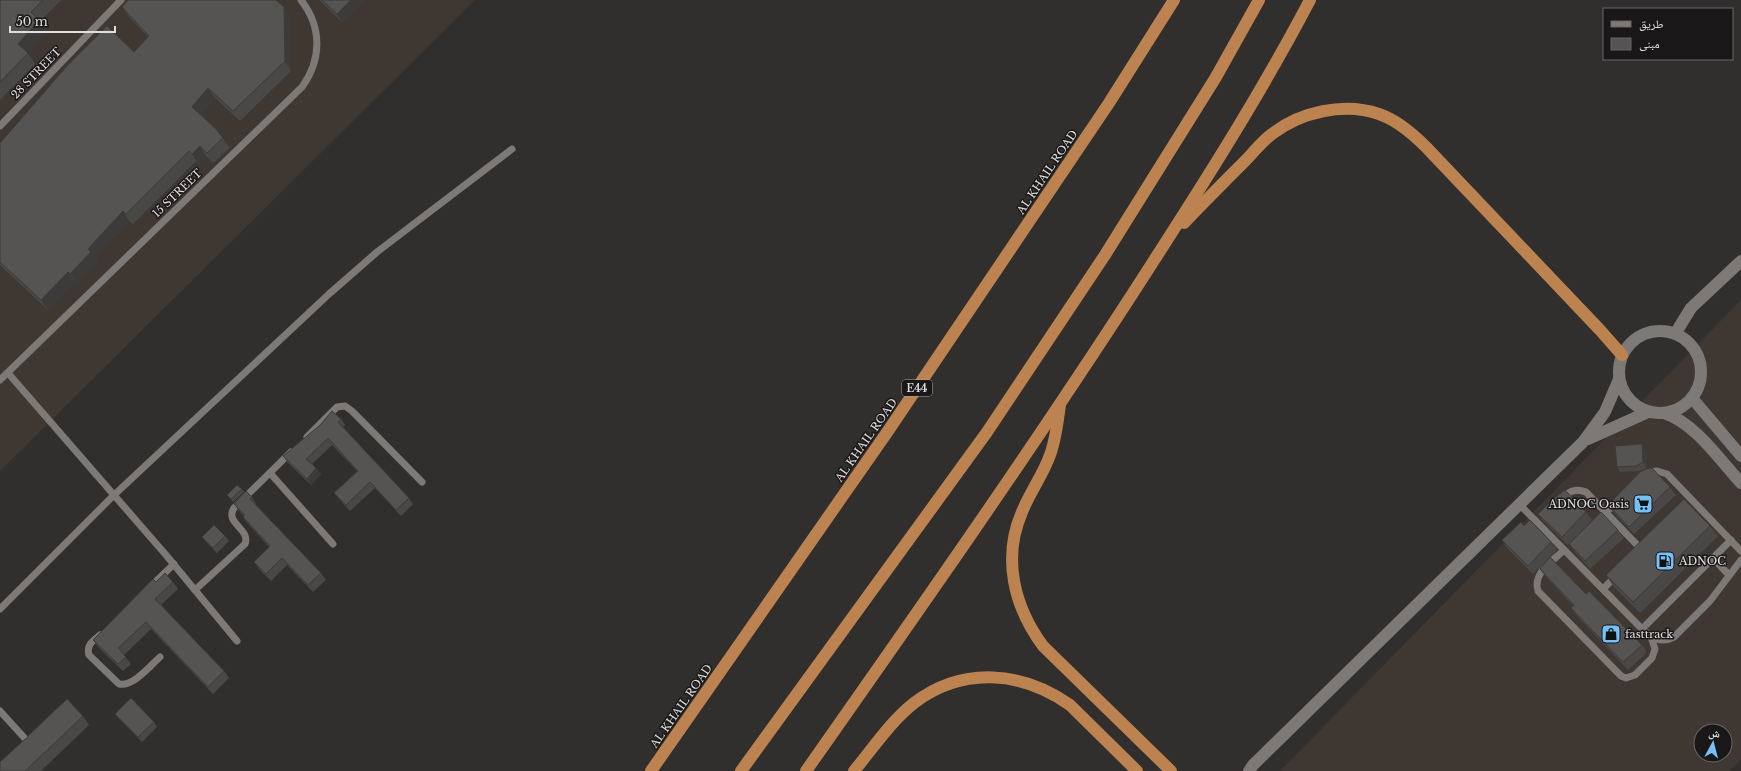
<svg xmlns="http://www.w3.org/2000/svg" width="1741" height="771" font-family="'Libre Baskerville','Noto Naskh Arabic',serif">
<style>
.built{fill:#3f3731;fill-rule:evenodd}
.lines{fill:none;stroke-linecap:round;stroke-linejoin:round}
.service{stroke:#7c7977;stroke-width:7}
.minor{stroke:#7c7977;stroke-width:12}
.motorway{stroke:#bc8351;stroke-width:12}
.wall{fill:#4a4847}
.shaded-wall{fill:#3c3b39}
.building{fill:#565452;stroke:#3c3b39}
.labels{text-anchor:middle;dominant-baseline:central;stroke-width:3;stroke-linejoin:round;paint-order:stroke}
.shield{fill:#191717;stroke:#a4a3a2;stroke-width:1}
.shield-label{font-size:10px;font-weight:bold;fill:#e0dfde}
.street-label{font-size:11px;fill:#e0dfde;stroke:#191717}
.poi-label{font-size:11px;fill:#e0dfde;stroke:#191717;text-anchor:start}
</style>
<rect width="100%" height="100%" fill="#312f2d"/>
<!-- built -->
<g class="built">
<path d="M 0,0 L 475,0 L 0,471 Z"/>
<path d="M 1741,300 L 1741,760 L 1729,771 L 1280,771 ZM 1701,731 L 1725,731 L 1725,755 L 1701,755 Z"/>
</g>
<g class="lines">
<!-- service -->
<g class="service">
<path d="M 0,126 L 121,0"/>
<path d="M 8,373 L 166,555 L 237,641"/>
<path d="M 0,380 L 302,87 C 322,59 322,27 301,0"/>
<path d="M 307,437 L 337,407 L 345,406 L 352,411 L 422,482"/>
<path d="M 270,473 L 333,544"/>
<path d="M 1647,473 L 1657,471 L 1667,474 L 1741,551"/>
<path d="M 1562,498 C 1570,491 1576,488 1586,492 L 1642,550"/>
<path d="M 1519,504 L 1642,629 C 1653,638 1660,644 1674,637 L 1710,601 L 1741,560"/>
<path d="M 1598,521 L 1616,502"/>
<path d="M 1564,550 C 1553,561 1532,573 1538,591 L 1621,676 L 1626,678 L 1635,675 L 1652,658 L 1655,649 L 1651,637"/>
<path d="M 1713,558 L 1729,575"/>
<path d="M 149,588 L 174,564"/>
<path d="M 1603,589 L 1617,575"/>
<path d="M 195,590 L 245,544 C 251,529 224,523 234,508 L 291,452"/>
<path d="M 0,609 L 113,496 L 329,294 L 377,252 L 512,149"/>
<path d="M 1642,629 L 1731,540"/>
<path d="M 100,635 C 93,641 86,645 89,655 L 119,684 C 133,687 150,666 160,657"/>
<path d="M 0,711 L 30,744"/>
</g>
<!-- minor -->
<g class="minor">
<circle cx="1660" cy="372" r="41"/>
<path d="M 1675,334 L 1691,308 L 1741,261"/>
<path d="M 1692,398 L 1741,456"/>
<path d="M 1664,413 C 1695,423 1719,459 1741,483"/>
<path d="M 1588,439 L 1648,412"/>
<path d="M 1249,771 L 1253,765 L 1583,442 L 1605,412 L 1619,379"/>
</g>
<!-- motorway -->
<g class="motorway">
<path d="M 1184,223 C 1204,202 1224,182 1244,162 C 1253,153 1262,141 1272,134 C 1300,112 1344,102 1379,114 C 1397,120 1413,134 1426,147 L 1600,330 L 1622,355"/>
<path d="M 1060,404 C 1058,421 1056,439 1050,455 C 1043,475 1030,492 1022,512 C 1002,558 1014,607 1043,646 L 1171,771"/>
<path d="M 651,771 L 888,431 L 1109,103 L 1174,0"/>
<path d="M 741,771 L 987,432 L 1105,255 L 1216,77 L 1259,0"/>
<path d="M 806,771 C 917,613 1028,455 1133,293 C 1195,197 1257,101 1310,0"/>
<path d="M 854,771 C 873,748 891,721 914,703 C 963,666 1022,671 1070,705 L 1137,771"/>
</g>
</g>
<!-- wall -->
<g class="wall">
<path d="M 0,0 L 61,0 L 40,21 L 47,31 L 27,52 L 35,64 L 0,100 Z"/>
<path d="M 319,0 L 364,0 L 343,23 Z"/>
<path d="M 122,7 L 284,7 L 291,17 L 291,71 L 240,121 L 215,98 L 201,114 L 216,129 L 230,148 L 213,163 L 206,156 L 199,164 L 196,161 L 133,224 L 129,221 L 95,258 L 98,262 L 77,284 L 75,282 L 48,310 L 0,265 L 0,143 L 134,52 L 148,37 L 129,17 Z"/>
<path d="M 341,419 L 345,425 L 343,427 L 409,498 L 413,504 L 401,516 L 375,488 L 350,511 L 339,499 L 334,493 L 357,471 L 332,445 L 312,464 L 321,474 L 311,485 L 288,463 L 283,456 Z"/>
<path d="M 1642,444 L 1646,450 L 1647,468 L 1640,471 L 1620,472 L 1617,467 Z"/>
<path d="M 1670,487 L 1676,495 L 1634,534 L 1613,512 L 1608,505 Z"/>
<path d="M 242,489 L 244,492 L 233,502 L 227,495 Z"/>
<path d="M 252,497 L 256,504 L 256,505 L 321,573 L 326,580 L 313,592 L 287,565 L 271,581 L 259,569 L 254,562 L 269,547 L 248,524 L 243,517 L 244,516 L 239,511 L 234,504 Z"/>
<path d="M 1586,512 L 1592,520 L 1568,545 L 1544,522 L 1538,514 Z"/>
<path d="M 1524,526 L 1551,542 L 1557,550 L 1533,574 L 1507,548 L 1502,540 Z"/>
<path d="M 1710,526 L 1718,536 L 1640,613 L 1613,586 L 1606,575 Z"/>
<path d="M 1618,530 L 1624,538 L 1590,569 L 1575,552 L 1569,544 Z"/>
<path d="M 225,536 L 229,541 L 217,553 L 206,542 L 202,537 Z"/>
<path d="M 1540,569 L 1586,594 L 1642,645 L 1647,652 L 1628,670 L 1576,615 L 1571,608 L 1573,606 L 1545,576 Z"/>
<path d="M 156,582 L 173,582 L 178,589 L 161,605 L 224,671 L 229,678 L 213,694 L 151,629 L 124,655 L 131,664 L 123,671 L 98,647 L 93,640 Z"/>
<path d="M 115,714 L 154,722 L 157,727 L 142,742 L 119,719 Z"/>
<path d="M 83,716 L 89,725 L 41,771 L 0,771 Z"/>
</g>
<!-- shaded-wall -->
<g class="shaded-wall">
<path d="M 351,0 L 364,0 L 343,23 L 337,14 Z"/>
<path d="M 284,7 L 291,17 L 291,71 L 285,61 Z"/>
<path d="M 39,20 L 47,31 L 25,54 L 18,44 Z"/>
<path d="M 208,88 L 215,98 L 199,116 L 192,107 Z"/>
<path d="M 200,146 L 206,156 L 199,164 L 192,154 Z"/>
<path d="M 123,211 L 129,221 L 95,258 L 98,262 L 77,284 L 70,274 L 88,249 Z"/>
<path d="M 68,272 L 75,282 L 48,310 L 41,300 Z"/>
<path d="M 1642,444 L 1646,450 L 1647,468 L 1643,462 Z"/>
<path d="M 316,468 L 321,474 L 311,485 L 307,479 Z"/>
</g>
<!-- building -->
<g class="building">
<path d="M 0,0 L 43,0 L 31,12 L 39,20 L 18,44 L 28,53 L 0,82 Z"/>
<path d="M 128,0 L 276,0 L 284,7 L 285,61 L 233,111 L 208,88 L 192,107 L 216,129 L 223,138 L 207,153 L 200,146 L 192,154 L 189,151 L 126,214 L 123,211 L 88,249 L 91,252 L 70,274 L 68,272 L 41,300 L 0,262 L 0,143 L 67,66 L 107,26 L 134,52 L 149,36 L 122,7 Z"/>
<path d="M 322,0 L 351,0 L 337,14 Z"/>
<path d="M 332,411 L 341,419 L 338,422 L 409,498 L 396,510 L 370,482 L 346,505 L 334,493 L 358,471 L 328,438 L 306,459 L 316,468 L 307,479 L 283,456 L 320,425 Z"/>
<path d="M 1642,444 L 1643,462 L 1636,466 L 1617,467 L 1615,446 Z"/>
<path d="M 1652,468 L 1670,487 L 1629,527 L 1608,505 L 1640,472 L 1646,469 Z"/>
<path d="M 237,485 L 242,489 L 231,499 L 227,495 Z"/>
<path d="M 1565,490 L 1586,512 L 1562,537 L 1538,514 L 1553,499 Z"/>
<path d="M 246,491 L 252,497 L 250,499 L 321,573 L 308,585 L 282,558 L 266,574 L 254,562 L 270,546 L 243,517 L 245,515 L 234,504 Z"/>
<path d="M 1684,499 L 1710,526 L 1633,602 L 1606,575 Z"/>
<path d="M 1601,512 L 1618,530 L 1585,561 L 1569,544 Z"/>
<path d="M 1530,520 L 1551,542 L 1528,566 L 1502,540 L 1521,522 L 1524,526 Z"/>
<path d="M 214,525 L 225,536 L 213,548 L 202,537 Z"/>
<path d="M 1550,557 L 1586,594 L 1589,591 L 1642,645 L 1623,662 L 1571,608 L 1574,605 L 1540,569 Z"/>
<path d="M 165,573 L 173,582 L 155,599 L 224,671 L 208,687 L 146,622 L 118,648 L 126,657 L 118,664 L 93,640 L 153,579 L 156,582 Z"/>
<path d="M 131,698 L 154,722 L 138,737 L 115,714 Z"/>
<path d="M 67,699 L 83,716 L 25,771 L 0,771 L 0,762 L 24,740 L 27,738 L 29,735 Z"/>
</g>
<!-- icons -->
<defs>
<symbol id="supermarket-square" viewBox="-11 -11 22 22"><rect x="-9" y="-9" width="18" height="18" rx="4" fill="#75c0f6" stroke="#191717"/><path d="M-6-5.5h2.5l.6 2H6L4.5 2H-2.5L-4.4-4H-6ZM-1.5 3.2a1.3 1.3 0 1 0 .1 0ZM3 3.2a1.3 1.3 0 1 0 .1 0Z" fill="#111"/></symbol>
<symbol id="fuel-square" viewBox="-11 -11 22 22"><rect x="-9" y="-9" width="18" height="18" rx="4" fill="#75c0f6" stroke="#191717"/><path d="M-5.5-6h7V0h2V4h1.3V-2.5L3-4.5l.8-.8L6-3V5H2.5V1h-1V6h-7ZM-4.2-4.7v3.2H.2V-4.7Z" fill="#111"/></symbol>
<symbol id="shop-square" viewBox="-11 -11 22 22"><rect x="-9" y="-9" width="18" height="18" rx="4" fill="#75c0f6" stroke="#191717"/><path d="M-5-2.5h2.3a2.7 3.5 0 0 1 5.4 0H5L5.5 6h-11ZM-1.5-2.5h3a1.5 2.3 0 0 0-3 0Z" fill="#111"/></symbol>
</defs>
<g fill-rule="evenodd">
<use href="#supermarket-square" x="1632" y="493" width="22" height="22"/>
<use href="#fuel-square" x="1654" y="550" width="22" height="22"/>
<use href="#shop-square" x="1600" y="623" width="22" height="22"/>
</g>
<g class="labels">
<!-- shield labels -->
<rect class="shield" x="902" y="380" width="30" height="16" rx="3"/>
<g class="shield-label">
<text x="917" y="388">E44</text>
</g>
<!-- street labels -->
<g class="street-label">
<text transform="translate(36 73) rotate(-46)">28 STREET</text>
<text transform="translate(1047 172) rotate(-56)">AL KHAIL ROAD</text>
<text transform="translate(177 193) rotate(-44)">15 STREET</text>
<text transform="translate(866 440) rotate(-55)">AL KHAIL ROAD</text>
<text transform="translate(681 706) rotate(-55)">AL KHAIL ROAD</text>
</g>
<!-- poi labels -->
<g class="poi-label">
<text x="1629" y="504" text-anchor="end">ADNOC Oasis</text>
<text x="1679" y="561">ADNOC</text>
<text x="1625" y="634">fasttrack</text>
</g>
</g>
<!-- legend -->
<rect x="1603" y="8" width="130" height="52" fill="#191717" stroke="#696767"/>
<rect x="1611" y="21" width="20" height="6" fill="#7c7977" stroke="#696767"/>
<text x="1639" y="28" font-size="12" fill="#e0dfde">طريق</text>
<rect x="1611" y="38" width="20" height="12" fill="#565452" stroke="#696767"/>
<text x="1639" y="48" font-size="12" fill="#e0dfde">مبنى</text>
<!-- north arrow -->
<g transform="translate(1713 743) rotate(7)"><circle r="19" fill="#191717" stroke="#696767"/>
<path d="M0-3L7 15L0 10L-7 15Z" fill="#75c0f6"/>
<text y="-6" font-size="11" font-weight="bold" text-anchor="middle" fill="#e0dfde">ش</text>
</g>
<!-- scale -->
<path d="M10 26v6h105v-6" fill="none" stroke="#e0dfde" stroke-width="2"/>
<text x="16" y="26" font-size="12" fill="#e0dfde" stroke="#191717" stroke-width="3" paint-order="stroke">50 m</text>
</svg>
